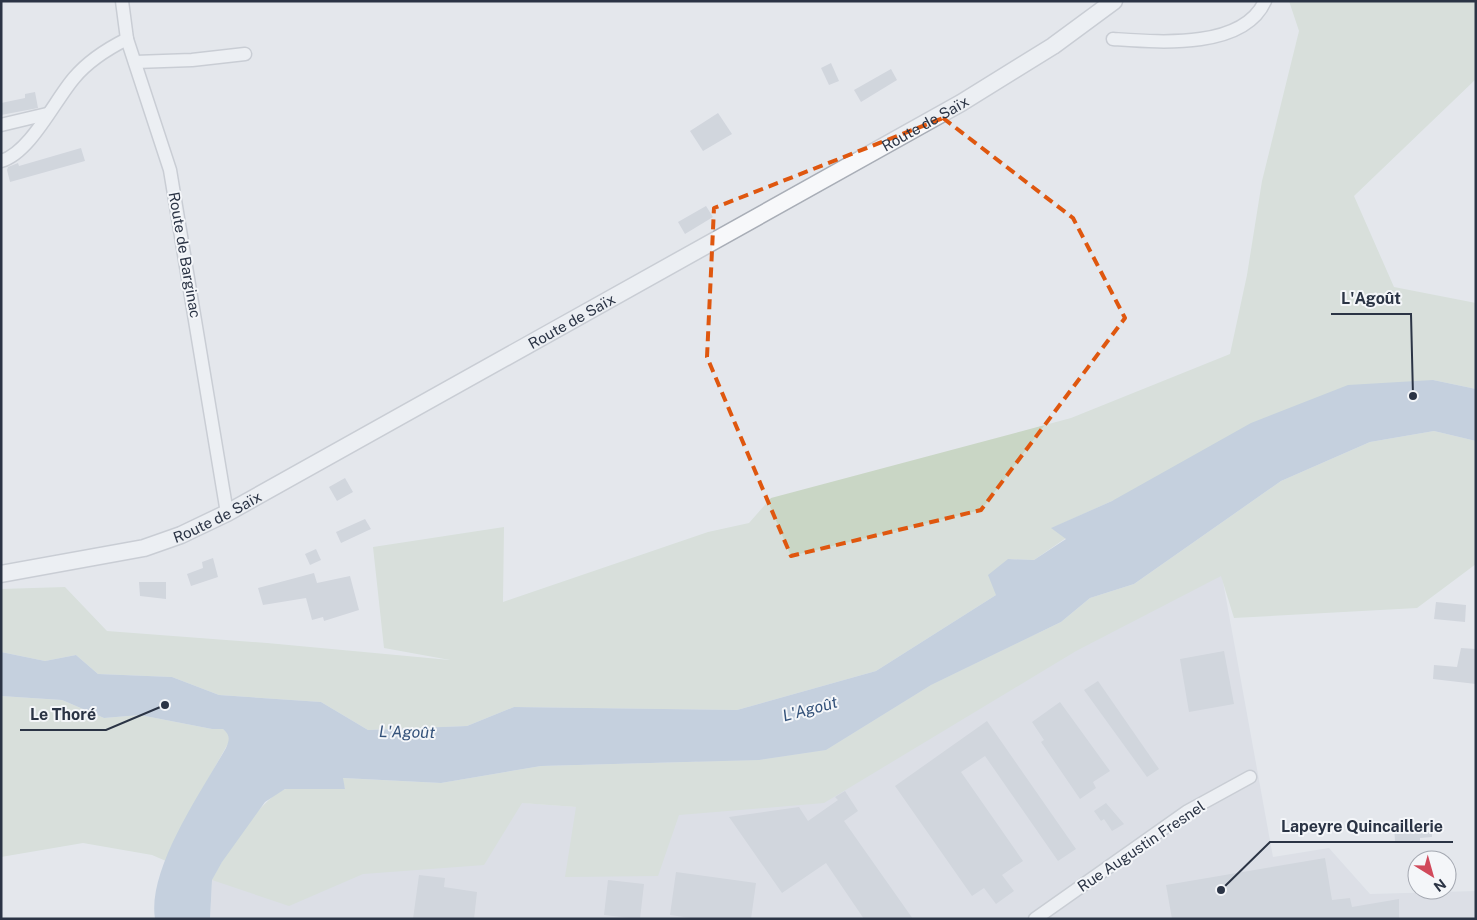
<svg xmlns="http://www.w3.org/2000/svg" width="1477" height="920" font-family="'Public Sans',sans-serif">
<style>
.built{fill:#d2d6de}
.green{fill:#c9d6c5}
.water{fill:#9fb4cc}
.building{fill:#bbc0ca}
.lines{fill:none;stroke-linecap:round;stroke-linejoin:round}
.minor-casing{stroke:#a9aeb7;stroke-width:15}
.tertiary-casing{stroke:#a9aeb7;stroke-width:19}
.minor{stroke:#f7f8fa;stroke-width:12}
.tertiary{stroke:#f7f8fa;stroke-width:16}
.marked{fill:none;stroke:#df570f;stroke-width:4;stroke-dasharray:10 6;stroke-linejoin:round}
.labels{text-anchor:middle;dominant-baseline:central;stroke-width:4;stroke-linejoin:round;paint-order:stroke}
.street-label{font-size:15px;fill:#2b3445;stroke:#f4f6f9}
.water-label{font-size:16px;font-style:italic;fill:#34527a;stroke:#f4f6f9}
.leader{fill:none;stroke:#2b3445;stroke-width:2}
.callout-dot{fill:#2b3445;stroke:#f4f6f9;stroke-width:2}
.callout-label{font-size:16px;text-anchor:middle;font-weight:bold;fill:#2b3445;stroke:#f4f6f9;stroke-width:4;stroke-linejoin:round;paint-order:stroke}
</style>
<rect width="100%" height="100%" fill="#e4e7ec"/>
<!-- built -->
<path class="built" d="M 1220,565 L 1273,857 L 1329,848 L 1370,894 L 1476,891 L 1476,919 L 210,919 L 212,880 L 329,788 L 576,807 Z"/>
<!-- green -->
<g class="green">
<path d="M 1289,1 L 1476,1 L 1476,79 L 1354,196 L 1394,287 L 1476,303 L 1476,389 L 1433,380 L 1112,501 L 1052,528 L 1066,538 L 1034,560 L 1008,559 L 996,595 L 876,671 L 737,710 L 514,707 L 467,726 L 368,730 L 321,702 L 219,695 L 172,677 L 98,674 L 76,655 L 45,661 L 1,652 L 1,589 L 65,587 L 107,631 L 267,643 L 450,660 L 384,648 L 373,547 L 504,527 L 503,602 L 708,532 L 749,523 L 771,498 L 1071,418 L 1230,354 L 1247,275 L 1262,181 L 1299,31 Z"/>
<path d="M 1434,431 L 1476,441 L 1476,564 L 1417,608 L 1234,618 L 1221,576 L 1076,651 L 824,803 L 679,815 L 658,876 L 565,877 L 576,807 L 522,803 L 484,865 L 363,874 L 289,906 L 212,880 C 225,854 257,803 283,790 C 293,786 332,788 345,789 L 342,778 L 441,783 L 541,766 L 759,760 L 826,750 L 931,685 L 1061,622 L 1090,598 L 1134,584 L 1281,481 L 1370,442 Z"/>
<path d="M 1,696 L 62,700 L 104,718 L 140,715 L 212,729 L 223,729 L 229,734 L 230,740 L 179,831 L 166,861 L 152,855 L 83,843 L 1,857 Z"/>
</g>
<!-- water -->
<path class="water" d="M 1433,380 L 1476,389 L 1476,441 L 1434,431 L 1370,442 L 1281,481 L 1134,584 L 1090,598 L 1061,622 L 931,685 L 826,750 L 759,760 L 541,766 L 441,783 L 343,778 L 345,789 L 285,789 L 265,802 L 222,862 L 212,880 L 210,919 L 155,919 C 147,869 201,792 226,748 C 230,739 230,735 223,729 L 212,729 L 140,715 L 104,718 L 62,700 L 1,696 L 1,652 L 45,661 L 76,655 L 98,674 L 172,677 L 219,695 L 321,702 L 368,730 L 467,726 L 514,707 L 737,710 L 876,671 L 996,595 L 988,575 L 1008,559 L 1034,560 L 1066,539 L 1051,528 L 1112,501 L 1251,423 L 1348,385 Z"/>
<!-- building -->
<g class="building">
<path d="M 831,63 L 839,81 L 829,85 L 821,68 Z"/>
<path d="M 891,69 L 897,80 L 861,102 L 854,90 Z"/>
<path d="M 35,92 L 38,108 L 1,115 L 1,103 L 25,98 L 25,94 Z"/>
<path d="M 718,113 L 732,134 L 703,151 L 690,131 Z"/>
<path d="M 81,148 L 85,161 L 10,182 L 7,170 L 8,167 L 18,163 L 19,166 Z"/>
<path d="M 706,206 L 713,217 L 685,234 L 678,222 Z"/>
<path d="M 345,478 L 353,492 L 337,501 L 329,487 Z"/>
<path d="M 365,519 L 371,529 L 341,543 L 336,532 Z"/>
<path d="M 316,549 L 321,560 L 310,565 L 305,554 Z"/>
<path d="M 213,558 L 218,577 L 191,586 L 187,574 L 203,568 L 202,562 Z"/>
<path d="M 314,573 L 317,583 L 350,576 L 359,610 L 324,621 L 323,617 L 312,620 L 306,598 L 263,605 L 258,588 Z"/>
<path d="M 139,582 L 166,582 L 166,599 L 140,596 Z"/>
<path d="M 1436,602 L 1466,605 L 1465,622 L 1434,619 Z"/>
<path d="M 1461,648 L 1476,649 L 1476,684 L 1433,679 L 1434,665 L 1457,667 Z"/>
<path d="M 1224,651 L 1234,704 L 1189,712 L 1180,659 Z"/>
<path d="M 1098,681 L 1159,769 L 1147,777 L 1084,690 Z"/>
<path d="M 1060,702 L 1110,771 L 1093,782 L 1096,788 L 1080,799 L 1041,742 L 1044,740 L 1032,722 Z"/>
<path d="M 987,721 L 1076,849 L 1058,861 L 985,756 L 961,772 L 1023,861 L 1002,875 L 1014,891 L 996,904 L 984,888 L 972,896 L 895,786 Z"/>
<path d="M 845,791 L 858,811 L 844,821 L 913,919 L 864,919 L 826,863 L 782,893 L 729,817 L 799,807 L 808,821 L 838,800 L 835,797 Z"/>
<path d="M 1106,803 L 1124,824 L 1112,831 L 1104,819 L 1101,821 L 1094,811 Z"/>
<path d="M 1416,822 L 1432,822 L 1432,837 L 1420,838 L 1420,841 L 1395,841 L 1394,825 Z"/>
<path d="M 1325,858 L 1332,900 L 1350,898 L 1352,907 L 1399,899 L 1399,919 L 1172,919 L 1166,885 Z"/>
<path d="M 676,872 L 756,883 L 751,919 L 698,919 L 670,915 Z"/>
<path d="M 419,875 L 445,878 L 444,887 L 477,892 L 474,919 L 413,919 Z"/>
<path d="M 608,880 L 644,884 L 640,919 L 604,915 Z"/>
</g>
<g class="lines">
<defs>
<g id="minor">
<path d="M 122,1 L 127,39 L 170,170 L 227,513"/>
<path d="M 1113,39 C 1157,42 1243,50 1265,1"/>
<path d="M 135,62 L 192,60 L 245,54"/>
<path d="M 1,125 L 47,114"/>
<path d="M 1,161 C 30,153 55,100 74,78 C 89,60 107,49 127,39"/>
<path d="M 1035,919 L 1188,811 L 1250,777"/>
</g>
<g id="tertiary">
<path id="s1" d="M 1,574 L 144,548 L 181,535 L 227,513 L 961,103 L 1053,46 L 1114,1"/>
</g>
</defs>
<!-- minor casing -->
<use href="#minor" class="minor-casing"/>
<!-- tertiary casing -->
<use href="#tertiary" class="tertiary-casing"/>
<!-- minor -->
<use href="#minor" class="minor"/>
<!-- tertiary -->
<use href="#tertiary" class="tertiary"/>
</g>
<!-- marked area -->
<path d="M0 0H1477V920H0ZM 943,118 L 1073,218 L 1125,318 L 981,510 L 791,556 L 707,357 L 714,208 Z" fill="#e4e7ec" fill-opacity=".55" fill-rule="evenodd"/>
<path class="marked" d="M 943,118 L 1073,218 L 1125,318 L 981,510 L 791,556 L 707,357 L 714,208 Z"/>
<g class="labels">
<!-- street labels -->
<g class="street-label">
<text stroke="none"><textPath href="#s1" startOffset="1035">Route de Saïx</textPath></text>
<text transform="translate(185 255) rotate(80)">Route de Barginac</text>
<text stroke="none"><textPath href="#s1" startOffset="630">Route de Saïx</textPath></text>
<text stroke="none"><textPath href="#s1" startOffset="225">Route de Saïx</textPath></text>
<text transform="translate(1141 846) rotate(-34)">Rue Augustin Fresnel</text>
</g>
<!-- water labels -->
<g class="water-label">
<text transform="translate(810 709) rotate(-15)">L'Agoût</text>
<text transform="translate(407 732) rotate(1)">L'Agoût</text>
</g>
</g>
<!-- callouts -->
<path class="leader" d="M1413 396L1411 314H1331M165 705L106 730H20M1221 890L1270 842H1453"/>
<g class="callout-dot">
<circle cx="1413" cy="396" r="5"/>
<circle cx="165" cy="705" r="5"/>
<circle cx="1221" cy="890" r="5"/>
</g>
<g class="callout-label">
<text x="1371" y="304">L'Agoût</text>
<text x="63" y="720">Le Thoré</text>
<text x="1362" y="832">Lapeyre Quincaillerie</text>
</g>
<!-- border -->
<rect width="1477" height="920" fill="none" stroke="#2b3445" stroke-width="5"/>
<!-- north arrow -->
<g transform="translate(1432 875) rotate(143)"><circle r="24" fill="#f4f6f9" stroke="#a4a8b1"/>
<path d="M0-4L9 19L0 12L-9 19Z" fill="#d1495b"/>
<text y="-8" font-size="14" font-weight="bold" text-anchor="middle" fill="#2b3445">N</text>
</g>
</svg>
